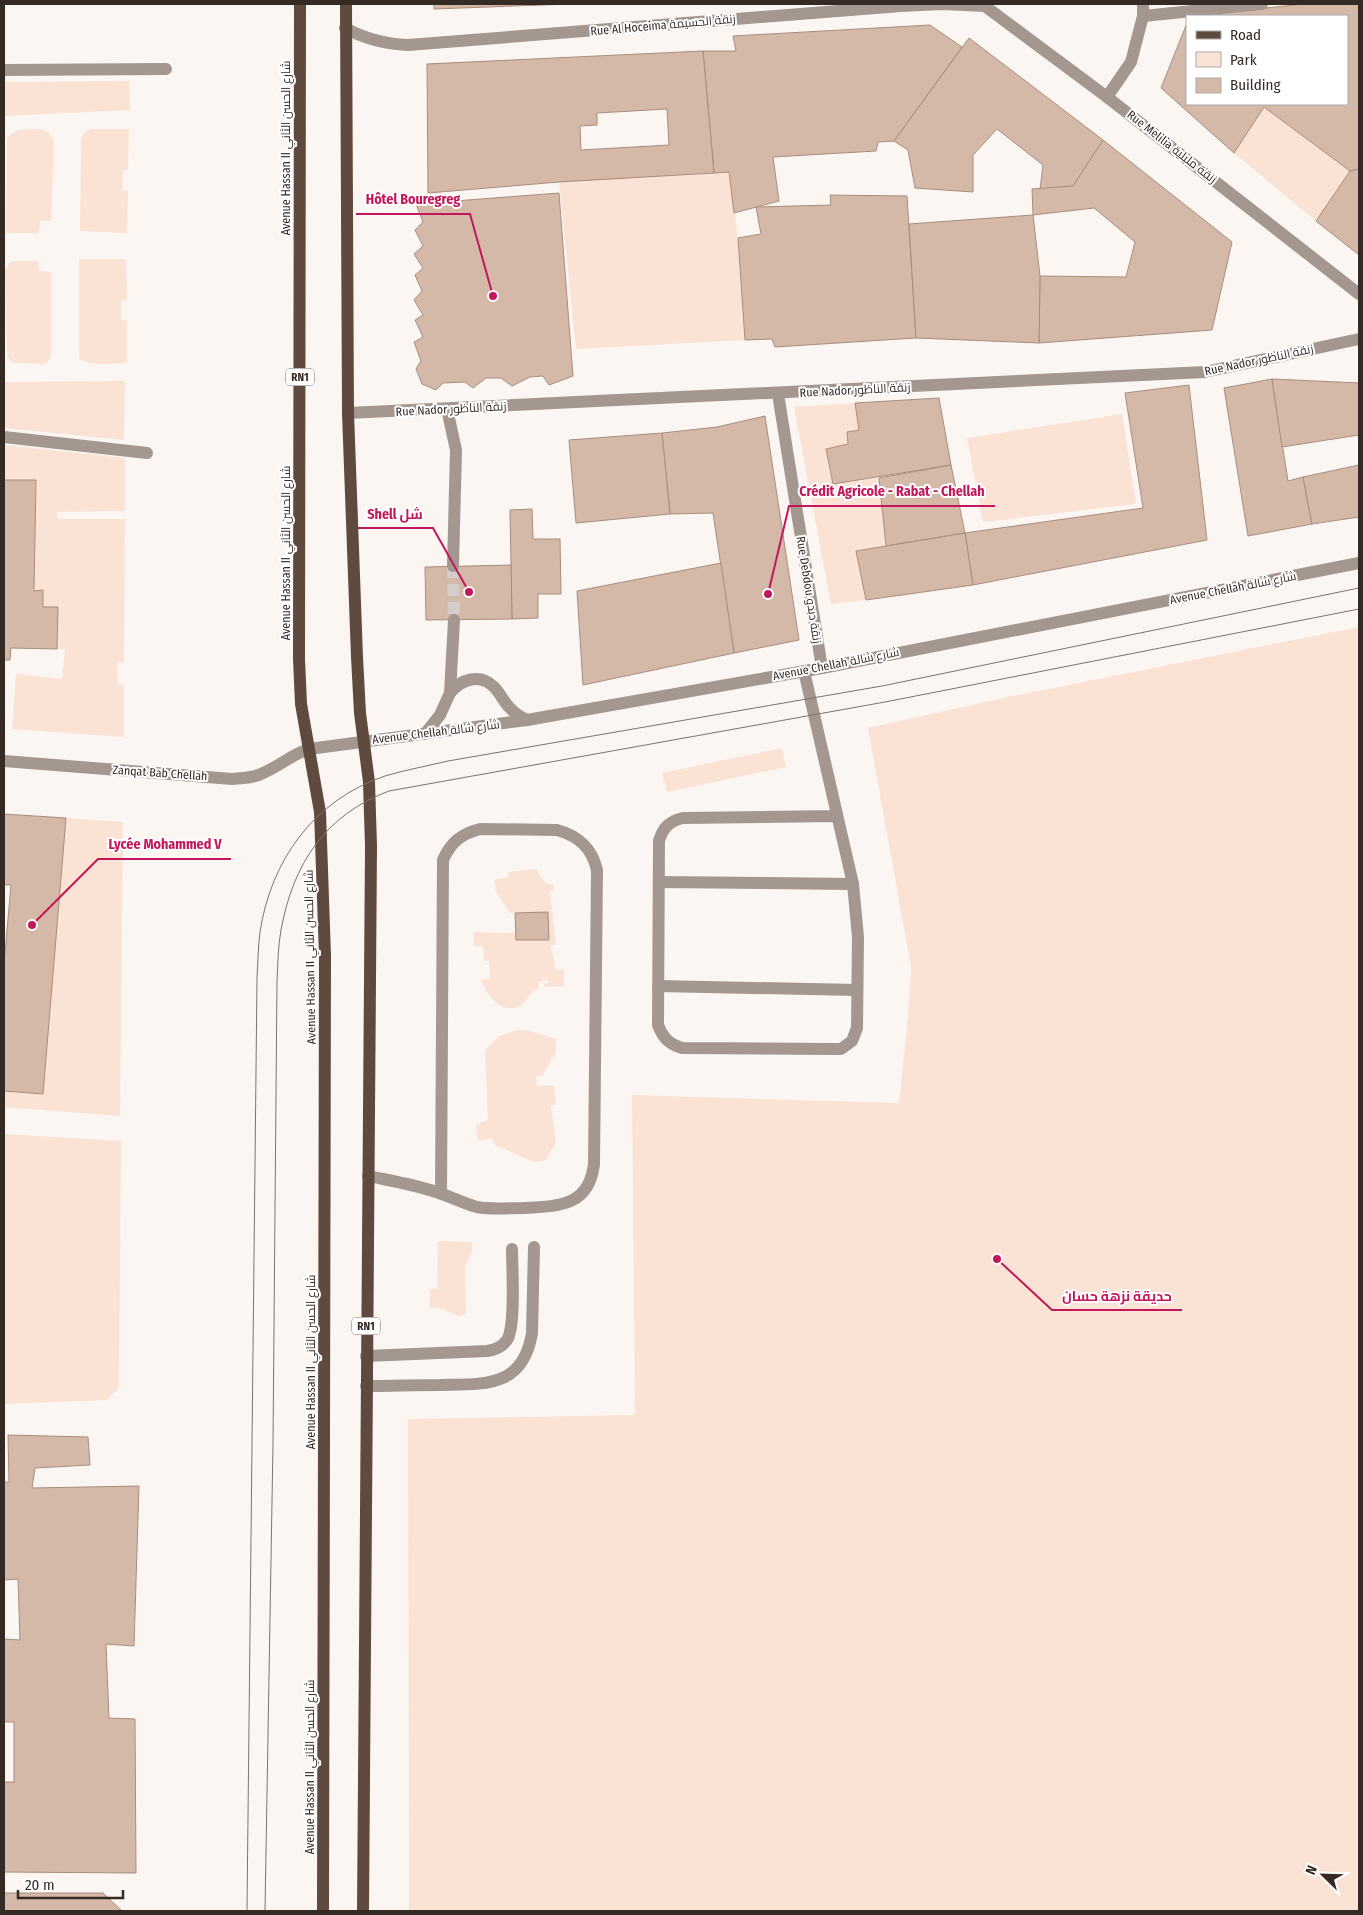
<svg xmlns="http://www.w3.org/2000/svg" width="1363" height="1915" font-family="'Fira Sans Condensed',Cairo,sans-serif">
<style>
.green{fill:#fae2d4}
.building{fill:#d5b9a8;stroke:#a88d7e;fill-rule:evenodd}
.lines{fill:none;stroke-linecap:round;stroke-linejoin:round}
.minor-tunnel{stroke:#d4cdc9;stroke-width:12;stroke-dasharray:12 6;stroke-linecap:butt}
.minor{stroke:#a39790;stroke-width:12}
.major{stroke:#5e4a3e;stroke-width:12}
.tram{stroke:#7c736e;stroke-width:1}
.labels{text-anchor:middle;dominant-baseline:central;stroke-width:4;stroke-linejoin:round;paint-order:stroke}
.shield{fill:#fff;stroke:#726a66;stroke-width:1}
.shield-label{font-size:11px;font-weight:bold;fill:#352a24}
.street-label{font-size:12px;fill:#352a24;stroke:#fff}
.leader{fill:none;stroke:#c2185b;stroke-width:2}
.callout-dot{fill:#c2185b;stroke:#fff;stroke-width:2}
.callout-label{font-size:14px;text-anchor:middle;font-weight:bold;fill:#c2185b;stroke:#fff;stroke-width:4;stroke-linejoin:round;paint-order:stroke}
</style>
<rect width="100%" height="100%" fill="#fcf6f2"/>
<!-- green -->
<g class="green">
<path d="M 129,81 L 130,110 L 4,116 L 4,82 Z"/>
<path d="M 1264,107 L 1350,171 L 1316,221 L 1234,153 Z"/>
<path d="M 40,129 L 49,133 L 54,141 L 51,221 L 40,221 L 39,233 L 6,233 L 7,139 C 14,127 28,130 40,129 Z"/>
<path d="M 92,129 L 129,129 L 128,170 L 123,170 L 122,190 L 128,191 L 127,233 L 80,231 L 81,141 C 82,134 85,131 92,129 Z"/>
<path d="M 729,172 L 738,238 L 745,340 L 576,349 L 559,182 Z"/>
<path d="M 79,259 L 126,259 L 127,300 L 121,301 L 121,320 L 127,321 L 127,363 C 113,363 89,368 79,357 Z"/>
<path d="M 15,261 L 39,261 L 39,271 L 51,272 L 51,357 L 46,363 L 43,364 L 14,363 L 10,361 L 7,354 L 5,271 L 10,262 Z"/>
<path d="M 125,381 L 124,440 L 4,428 L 4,382 Z"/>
<path d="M 855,403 L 859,430 L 847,432 L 848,444 L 826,449 L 833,484 L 879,478 L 886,546 L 856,552 L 866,600 L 831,604 L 794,407 Z"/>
<path d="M 1122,414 L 1136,504 L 983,522 L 967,438 Z"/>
<path d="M 4,445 L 125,458 L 125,511 L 57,512 L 58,519 L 125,519 L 124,662 L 117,662 L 118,685 L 124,685 L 124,737 L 12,729 L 16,674 L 62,679 L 65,649 L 57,649 L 58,607 L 43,607 L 43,591 L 34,591 L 36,480 L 4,480 Z"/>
<path d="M 1359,627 L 1359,1911 L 409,1911 L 408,1419 L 635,1415 L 632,1095 L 899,1103 L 908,1018 L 911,967 L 868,728 L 1008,697 Z"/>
<path d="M 782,748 L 786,767 L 667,792 L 662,773 Z"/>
<path d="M 66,818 L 123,822 L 120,1116 L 4,1107 L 4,1091 L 43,1094 Z"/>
<path d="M 536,869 L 546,884 L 554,885 L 554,890 L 550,891 L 556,944 L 551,946 L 556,970 L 564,969 L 564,986 L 545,987 L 544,984 L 548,983 L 547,980 L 539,982 L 538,989 C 525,994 530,999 521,1005 C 503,1017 485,994 481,979 L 490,979 L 489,961 L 484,961 L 483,946 L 474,946 L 474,932 L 515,933 L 516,940 L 549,940 L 548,912 L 510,913 L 496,892 L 494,880 L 509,877 L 508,872 Z"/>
<path d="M 517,1030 L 527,1030 L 556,1039 L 556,1052 L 542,1076 L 536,1076 L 537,1086 L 554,1085 L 556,1104 L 551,1106 L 556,1142 L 546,1160 L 534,1162 L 495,1145 L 492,1138 L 478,1141 L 476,1125 L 488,1120 L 485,1050 L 499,1036 Z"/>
<path d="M 4,1134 L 121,1141 L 119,1388 L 106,1400 L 4,1404 Z"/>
<path d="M 438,1241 L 472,1242 L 472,1251 L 465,1267 L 466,1313 C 456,1320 452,1312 443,1309 C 439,1308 434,1309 430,1308 L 430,1289 L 437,1289 Z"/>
</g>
<!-- building -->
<g class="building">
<path d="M 434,4 L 570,4 L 434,9 Z"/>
<path d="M 1304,4 L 1359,4 L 1359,169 L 1350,171 L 1264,107 L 1234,153 L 1161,88 L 1187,23 L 1187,104 L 1347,104 L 1347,16 L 1213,16 L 1227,12 Z"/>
<path d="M 930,25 L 962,47 L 894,141 L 878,142 L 876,151 L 773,157 L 779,201 L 734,213 L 729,172 L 714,173 L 703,51 L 736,51 L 733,36 Z"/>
<path d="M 969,38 L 1103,140 L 1073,186 L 1040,189 L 1043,165 L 997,129 L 973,155 L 973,192 L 915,188 L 908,150 L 894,141 Z"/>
<path d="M 703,51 L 714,173 L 559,182 L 428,193 L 427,64 ZM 667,109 L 669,145 L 581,150 L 580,126 L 597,125 L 597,113 Z"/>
<path d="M 1103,140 L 1232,242 L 1212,330 L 1039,343 L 1040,276 L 1126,277 L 1135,242 L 1094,208 L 1033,215 L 1032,189 L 1073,186 Z"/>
<path d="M 1359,169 L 1359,255 L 1316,221 L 1350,171 Z"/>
<path d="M 559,193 L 573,376 L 549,385 L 543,376 L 530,377 L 512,386 L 501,378 L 486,378 L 473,388 L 465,382 L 443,383 L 436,390 L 422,384 L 416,369 L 421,361 L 414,342 L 423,337 L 415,320 L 423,315 L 414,300 L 422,291 L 415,275 L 423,268 L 414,254 L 423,246 L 415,230 L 423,222 L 416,204 Z"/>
<path d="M 830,195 L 907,196 L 916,338 L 775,347 L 772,339 L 745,340 L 738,238 L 761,234 L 756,207 L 831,205 Z"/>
<path d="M 1033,215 L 1040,276 L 1039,343 L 916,338 L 909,224 Z"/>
<path d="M 1272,379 L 1288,481 L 1303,477 L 1312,524 L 1248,536 L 1224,388 Z"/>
<path d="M 1272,379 L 1359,383 L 1359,435 L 1282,447 Z"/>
<path d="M 1189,385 L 1207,540 L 973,585 L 965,533 L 1143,508 L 1125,393 Z"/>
<path d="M 939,398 L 951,465 L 833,484 L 826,449 L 848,444 L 847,432 L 859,430 L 855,403 Z"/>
<path d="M 765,416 L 799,640 L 734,653 L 713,513 L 670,514 L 662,433 L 717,427 Z"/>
<path d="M 662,433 L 670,514 L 576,523 L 569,440 Z"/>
<path d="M 951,465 L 965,533 L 886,546 L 879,478 Z"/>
<path d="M 1359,465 L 1359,517 L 1312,524 L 1303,477 Z"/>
<path d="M 4,480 L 36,480 L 34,591 L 43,590 L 43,607 L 58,607 L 57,649 L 11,648 L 10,660 L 4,660 Z"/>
<path d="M 532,509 L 533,539 L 560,539 L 561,594 L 538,594 L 538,618 L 512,619 L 510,510 Z"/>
<path d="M 965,533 L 973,585 L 866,600 L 856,551 Z"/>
<path d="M 721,563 L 734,653 L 583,685 L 577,591 Z"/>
<path d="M 511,565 L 512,619 L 426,620 L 425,567 Z"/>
<path d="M 4,814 L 66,818 L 43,1094 L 4,1091 L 4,964 L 11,885 L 4,885 Z"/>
<path d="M 548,912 L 549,940 L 516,940 L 515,913 Z"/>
<path d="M 8,1435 L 88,1437 L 90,1465 L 35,1468 L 32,1488 L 139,1486 L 134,1646 L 106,1644 L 109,1718 L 135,1719 L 136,1873 L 4,1872 L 4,1782 L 14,1782 L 14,1722 L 4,1722 L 4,1639 L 20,1640 L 18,1579 L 4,1580 L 4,1482 L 9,1482 Z"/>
<path d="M 4,1893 L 103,1893 L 122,1911 L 4,1911 Z"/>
</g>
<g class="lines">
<!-- minor-tunnel -->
<path class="minor-tunnel" d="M 453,566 L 454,620"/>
<!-- minor -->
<g class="minor">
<path d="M 982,4 L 1107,97 L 1359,294"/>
<path d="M 1143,16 L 1262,4"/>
<path d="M 345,28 C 365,39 385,44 408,45 L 901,6 L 943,4 L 984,6"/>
<path d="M 4,70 L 166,69"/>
<path d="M 1107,97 L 1131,62 L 1143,16 L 1143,4"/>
<path d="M 778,394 L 822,668"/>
<path d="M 447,409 L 456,450 L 453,566"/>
<path d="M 348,413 L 1205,372 L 1359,339"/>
<path d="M 4,437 L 147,453"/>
<path d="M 804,671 L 853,884 L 858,937 L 857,1028 L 852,1041 L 841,1049 L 834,1049 L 682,1048 C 669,1044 663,1038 658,1025 L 659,841 C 663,827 670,821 683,818 L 837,816"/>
<path d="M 450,693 C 461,679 480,673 494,687 C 501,694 504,703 511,709 C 515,714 521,717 527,720"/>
<path d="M 425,734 L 440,715 L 450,693 L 454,620"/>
<path d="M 4,761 L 232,779 C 243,778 254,778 263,773 C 280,766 292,754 309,749 L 527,720 L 822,668 L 1359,563"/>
<path d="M 659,882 L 853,884"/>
<path d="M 658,986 L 857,990"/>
<path d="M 368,1176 C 392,1181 418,1185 442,1194 C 454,1198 465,1204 477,1207 C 492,1210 508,1208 523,1208 C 558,1206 589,1207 594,1164 L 597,870 C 592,848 579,836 557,830 L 480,829 C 461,834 451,842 443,860 L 441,1194"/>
<path d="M 366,1356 L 487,1351 C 495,1350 502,1347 507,1340 C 516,1326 512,1268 512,1249"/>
<path d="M 366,1386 C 391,1386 415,1385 440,1385 C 485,1384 523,1388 532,1333 L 534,1247"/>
</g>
<!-- major -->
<g class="major">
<path d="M 300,4 L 299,659 L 301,704 L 320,812 L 325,956 L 323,1911"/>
<path d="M 346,4 L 348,413 L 357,657 L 360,713 L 369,782 L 371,846 L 363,1911"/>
</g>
<!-- tram -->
<g class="tram">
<path d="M 247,1911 L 257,978 C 258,963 258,947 260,932 C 271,860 314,800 385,776 C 405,770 427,766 448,761 L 882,686 L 1359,588"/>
<path d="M 265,1911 L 273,1443 L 277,980 C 278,963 278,946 281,930 C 293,864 325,815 389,791 L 885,702 L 1359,609"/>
</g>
</g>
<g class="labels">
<!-- shield labels -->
<g class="shield">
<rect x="286" y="368.5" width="28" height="17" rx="4"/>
<rect x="352" y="1317.5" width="28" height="17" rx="4"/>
</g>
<g class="shield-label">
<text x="300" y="377">RN1</text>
<text x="366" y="1326">RN1</text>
</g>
<!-- street labels -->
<g class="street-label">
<text transform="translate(663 25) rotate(-5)">Rue Al Hoceima زنقة الحسيمة</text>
<text transform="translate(1172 147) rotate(38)">Rue Melilia زنقة مليلية</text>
<text transform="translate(286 148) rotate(-90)">Avenue Hassan II شارع الحسن الثاني</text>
<text transform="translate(1259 360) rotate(-12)">Rue Nador زنقة الناظور</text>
<text transform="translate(855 390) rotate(-3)">Rue Nador زنقة الناظور</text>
<text transform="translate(451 409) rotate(-3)">Rue Nador زنقة الناظور</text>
<text transform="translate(286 553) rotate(-90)">Avenue Hassan II شارع الحسن الثاني</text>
<text transform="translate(1233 588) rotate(-11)">Avenue Chellah شارع شالة</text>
<text transform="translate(809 590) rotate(81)">Rue Debdou زنقة دبدو</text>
<text transform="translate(836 664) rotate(-11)">Avenue Chellah شارع شالة</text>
<text transform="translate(436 732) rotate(-7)">Avenue Chellah شارع شالة</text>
<text transform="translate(160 773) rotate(4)">Zanqat Bab Chellah</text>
<text transform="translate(310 957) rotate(-91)">Avenue Hassan II شارع الحسن الثاني</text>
<text transform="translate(311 1362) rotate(-90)">Avenue Hassan II شارع الحسن الثاني</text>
<text transform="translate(310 1767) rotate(-90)">Avenue Hassan II شارع الحسن الثاني</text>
</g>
</g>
<!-- callouts -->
<path class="leader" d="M493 296L470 214H356M768 594L789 506H995M469 592L433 528H358M32 925L98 859H231M997 1259L1052 1310H1182"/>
<g class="callout-dot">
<circle cx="493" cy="296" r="5"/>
<circle cx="768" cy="594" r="5"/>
<circle cx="469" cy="592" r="5"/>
<circle cx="32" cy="925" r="5"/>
<circle cx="997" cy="1259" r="5"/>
</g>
<g class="callout-label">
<text x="413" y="204">Hôtel Bouregreg</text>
<text x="892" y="496">Crédit Agricole - Rabat - Chellah</text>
<text x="395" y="519">Shell شل</text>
<text x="165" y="849">Lycée Mohammed V</text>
<text x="1117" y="1301">حديقة نزهة حسان</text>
</g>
<!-- border -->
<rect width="1363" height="1915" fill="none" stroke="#352a24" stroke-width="10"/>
<!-- legend -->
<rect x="1186" y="15" width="162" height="90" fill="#ffffff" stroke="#aeaaa7"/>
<rect x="1196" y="31" width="25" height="8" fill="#5e4a3e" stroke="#aeaaa7"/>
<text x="1230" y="40" font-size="15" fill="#352a24">Road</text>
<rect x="1196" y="52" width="25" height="15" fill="#fae2d4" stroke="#aeaaa7"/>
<text x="1230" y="65" font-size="15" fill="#352a24">Park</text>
<rect x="1196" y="78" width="25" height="15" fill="#d5b9a8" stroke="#aeaaa7"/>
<text x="1230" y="90" font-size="15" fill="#352a24">Building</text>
<!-- north arrow -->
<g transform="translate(1323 1875) rotate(293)" stroke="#ffffff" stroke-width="4" paint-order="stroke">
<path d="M0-4L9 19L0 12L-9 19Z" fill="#352a24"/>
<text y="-8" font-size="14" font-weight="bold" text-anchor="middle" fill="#352a24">N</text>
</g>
<!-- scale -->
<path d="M18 1890v8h105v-8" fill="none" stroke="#352a24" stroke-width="2.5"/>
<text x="25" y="1890" font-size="15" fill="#352a24" stroke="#ffffff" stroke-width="4" paint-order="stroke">20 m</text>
</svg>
